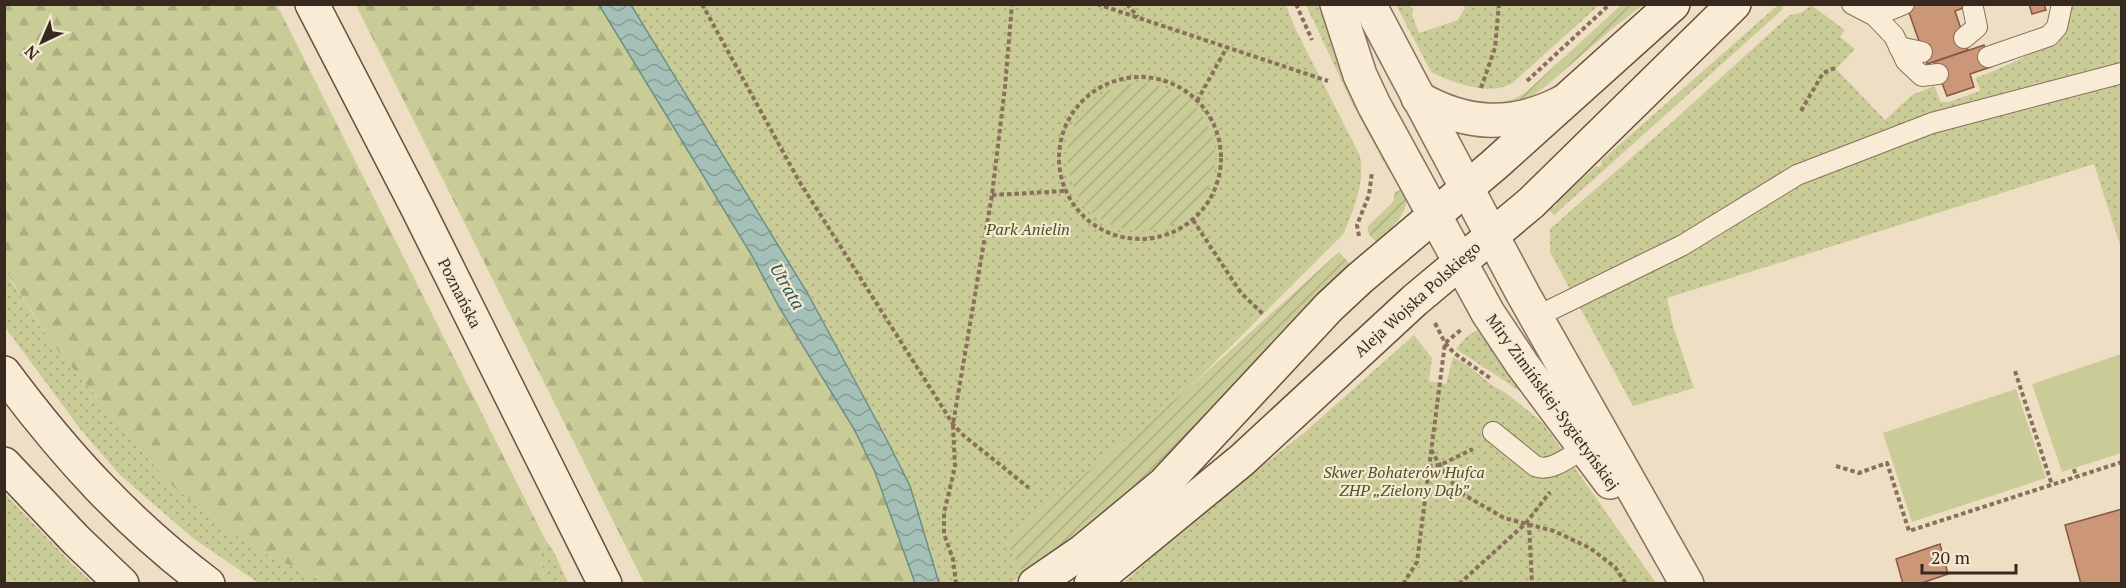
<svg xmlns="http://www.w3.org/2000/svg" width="2126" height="588" font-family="'PT Serif',serif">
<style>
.grass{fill:url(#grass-dots)}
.forest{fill:url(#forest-firs)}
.garden{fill:url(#garden-furrows)}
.pitch{fill:#c9cc97}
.water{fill:url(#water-waves);stroke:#6c8f84;stroke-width:1.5}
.building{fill:#cc9679;stroke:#875840;stroke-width:1.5}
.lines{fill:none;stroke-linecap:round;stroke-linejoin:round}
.service-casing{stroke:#88705a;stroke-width:22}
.tertiary-casing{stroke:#88705a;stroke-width:36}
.secondary-casing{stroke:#69513d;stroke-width:36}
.path{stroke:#88705a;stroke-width:4;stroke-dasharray:4.5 3;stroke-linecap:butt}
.service{stroke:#f8ecd6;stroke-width:20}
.tertiary{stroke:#f8ecd6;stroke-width:33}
.secondary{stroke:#f8ecd6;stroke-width:33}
.labels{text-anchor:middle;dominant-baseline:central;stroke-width:4.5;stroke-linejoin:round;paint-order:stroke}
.park-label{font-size:16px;font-style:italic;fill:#4b5425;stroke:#f5e9d2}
.street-label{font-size:16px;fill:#38291e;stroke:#f5e9d2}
.water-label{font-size:18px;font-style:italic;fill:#2d5752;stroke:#f5e9d2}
</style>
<defs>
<pattern id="grass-dots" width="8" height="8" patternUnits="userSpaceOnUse" patternTransform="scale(1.5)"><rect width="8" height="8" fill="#c9cc97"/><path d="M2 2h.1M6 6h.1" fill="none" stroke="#adaf82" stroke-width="1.8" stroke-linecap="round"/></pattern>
<pattern id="forest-firs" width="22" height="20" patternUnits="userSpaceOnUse" patternTransform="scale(1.5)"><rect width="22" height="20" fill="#c9cc97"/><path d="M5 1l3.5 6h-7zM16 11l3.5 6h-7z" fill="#adaf82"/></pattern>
<pattern id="garden-furrows" width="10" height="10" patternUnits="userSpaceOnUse" patternTransform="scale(1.5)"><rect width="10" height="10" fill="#c9cc97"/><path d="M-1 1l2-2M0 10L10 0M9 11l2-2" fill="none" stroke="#adaf82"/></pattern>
<pattern id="water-waves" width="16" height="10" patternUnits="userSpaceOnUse" patternTransform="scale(1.5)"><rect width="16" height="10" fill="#a5c0b7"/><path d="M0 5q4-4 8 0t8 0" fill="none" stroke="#879c94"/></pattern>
</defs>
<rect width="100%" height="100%" fill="#eedec3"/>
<!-- grass -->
<g class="grass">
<path d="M 631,5 L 1286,5 L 1294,26 L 1360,156 C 1365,184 1354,208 1344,233 L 1190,387 L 1005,540 L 1024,575 L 1010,583 L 939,583 L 910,486 L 808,294 Z"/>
<path d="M 1306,5 L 1322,5 L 1394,172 L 1388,170 L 1351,101 Z"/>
<path d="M 1396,5 L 1409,5 L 1413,9 L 1412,15 L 1419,33 L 1458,20 L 1465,8 L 1464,5 L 1599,5 L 1515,81 C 1493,98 1453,83 1431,72 Z"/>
<path d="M 1778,5 L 1783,5 L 1782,10 L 1554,215 L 1548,209 L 1552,205 L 1554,207 L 1557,205 L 1557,201 L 1596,166 L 1599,167 L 1602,165 L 1601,161 Z"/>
<path d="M 1811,5 L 1845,30 L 1840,37 L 1855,49 L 1836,69 L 1885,120 L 1912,95 L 1934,86 L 1941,102 L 1949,102 L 1980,91 L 1976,78 C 1997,70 2044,50 2060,35 C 2066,29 2072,12 2070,5 L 2121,5 L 2121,248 L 2094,164 L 1667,298 L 1673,326 L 1694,388 L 1633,406 L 1550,252 L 1550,229 L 1671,123 L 1790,15 L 1801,13 Z"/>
<path d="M 4,270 L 54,346 L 170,484 L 232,533 L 271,557 L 331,583 L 259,583 L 194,539 L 120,475 L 81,430 L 5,327 Z"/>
<path d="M 1486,325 L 1529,397 L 1456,349 L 1466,337 Z"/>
<path d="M 1414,335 L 1432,358 L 1429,381 L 1446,384 L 1453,357 L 1467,365 L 1493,386 L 1506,393 L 1543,423 L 1656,583 L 1122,584 L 1191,523 L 1305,432 Z"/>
<path d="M 5,494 L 74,566 L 93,583 L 5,583 Z"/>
<path d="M 546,541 L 552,548 L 568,583 L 545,583 L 540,554 Z"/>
</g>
<!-- forest -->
<g class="forest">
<path d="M 4,5 L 277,5 L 546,541 L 540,554 L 545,583 L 331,583 L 271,557 L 232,533 L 170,484 L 54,346 L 5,270 Z"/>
<path d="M 356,5 L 599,5 L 751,254 L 779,307 L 854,429 L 875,472 L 915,583 L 644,583 Z"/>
</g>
<!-- garden -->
<g class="garden">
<path d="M 1621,5 L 1643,5 L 1613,28 L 1546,86 L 1532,96 L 1518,103 L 1503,107 L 1482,103 C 1499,103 1511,102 1525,93 Z"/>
<circle cx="1141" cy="157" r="74"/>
<path d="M 1405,188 C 1413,212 1392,227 1376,242 C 1371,236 1365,233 1369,225 L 1393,202 L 1395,192 Z"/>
<path d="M 1339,252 L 1349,263 L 1348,269 L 1294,320 L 1169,457 L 1110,509 L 1070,542 L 1024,575 L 1005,540 L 1190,387 Z"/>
</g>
<!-- pitch -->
<g class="pitch">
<path d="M 2121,354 L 2121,453 L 2062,472 L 2032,384 Z"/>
<path d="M 2016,389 L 2046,478 L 1912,522 L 1883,433 Z"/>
</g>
<!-- water -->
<path class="water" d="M 599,5 L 631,5 L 808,294 L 888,442 L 910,486 L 939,583 L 915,583 L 875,472 L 854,429 L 779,307 L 751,254 Z"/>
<!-- building -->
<g class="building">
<path d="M 1906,4 L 1974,4 L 1955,11 L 1968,50 L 1927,64 Z"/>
<path d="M 2029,4 L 2044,4 L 2046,10 L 2032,14 Z"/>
<path d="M 1984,45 L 1991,67 L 1970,74 L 1974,87 L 1947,96 L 1934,62 Z"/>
<path d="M 2122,509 L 2122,584 L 2081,584 L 2065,525 Z"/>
<path d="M 1940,544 L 1948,574 L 1919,584 L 1903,584 L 1896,559 Z"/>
</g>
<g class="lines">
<defs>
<g id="service">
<path d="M 1852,4 L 1875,16 L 1894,36 L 1906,61 L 1922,76 L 1938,74"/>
<path d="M 1875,16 L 1904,4"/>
<path d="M 1964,38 L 1977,27 L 1973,8"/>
<path d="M 1899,47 L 1922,52"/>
<path d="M 1988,57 L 2049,36 L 2057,27 L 2062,4"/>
<path d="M 1536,317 L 1683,245 L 1797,175 L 1932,123 L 2122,73"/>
<path d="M 1493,432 L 1535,466 C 1551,473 1570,456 1584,448"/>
</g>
<g id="tertiary">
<path d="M 1337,4 L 1360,75 L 1374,105 L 1488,313 L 1522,364 L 1610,482"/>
<path d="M 1369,4 L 1523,294 L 1687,584"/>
<path d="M 1418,98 C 1467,126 1513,128 1563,102"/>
</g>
<g id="secondary">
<path d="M 312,4 L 417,207 L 605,584"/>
<path d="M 4,373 C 65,455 126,522 208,584"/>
<path d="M 4,464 L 76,540 L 122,584"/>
<path d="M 1035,584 L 1083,551 L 1164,484 L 1329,307 L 1359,279 L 1494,165 L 1673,4"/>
<path d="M 1091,584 L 1242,460 L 1415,300 L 1531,203 L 1734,4"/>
</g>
</defs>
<!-- service casing -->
<use href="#service" class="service-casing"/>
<!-- tertiary casing -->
<use href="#tertiary" class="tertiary-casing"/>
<!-- secondary casing -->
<use href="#secondary" class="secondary-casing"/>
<!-- path -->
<g class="path">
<path d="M 702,4 L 799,181 L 953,424 L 963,435 L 1029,488"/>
<path d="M 1097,4 L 1328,81"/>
<path d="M 1127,4 L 1138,17"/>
<path d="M 1296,4 L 1312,40"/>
<circle cx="1140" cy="158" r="81"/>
<path d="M 1527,81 L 1610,4"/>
<path d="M 1481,88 L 1495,48 L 1499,4"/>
<path d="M 1197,101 L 1227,47"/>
<path d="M 1801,111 L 1823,73 L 1835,68"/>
<path d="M 992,195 L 1066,191"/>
<path d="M 1193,220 L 1241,293 L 1263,314"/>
<path d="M 1359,236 L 1357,225 L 1369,195 L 1372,172"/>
<path d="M 1435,323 L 1445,343 L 1454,353 L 1490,378"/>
<path d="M 2015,371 L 2052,485"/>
<path d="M 1431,450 L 1446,475 L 1461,493 L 1504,518 L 1554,531 L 1590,548 L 1615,567 L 1626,584"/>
<path d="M 1428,466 L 1440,465 L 1473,449"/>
<path d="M 1836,466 L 1859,473 L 1887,463 L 1909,531 L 2122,462"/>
<path d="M 2074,469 L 2076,477"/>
<path d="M 1529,523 L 1532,584"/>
<path d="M 956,584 L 953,559 L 944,534 L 944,513 L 955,467 L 953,424 L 992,195 L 1005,87 L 1012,4"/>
<path d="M 1403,584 L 1417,562 L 1445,343 L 1462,329"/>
<path d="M 1459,584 L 1526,523 L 1550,492"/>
</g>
<!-- service -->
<use href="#service" class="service"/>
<!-- tertiary -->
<use href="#tertiary" class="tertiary"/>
<!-- secondary -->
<use href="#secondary" class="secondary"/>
</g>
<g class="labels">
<!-- park labels -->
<g class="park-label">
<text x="1028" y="229">Park Anielin</text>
<text x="1404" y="472">Skwer Bohaterów Hufca<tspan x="1404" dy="18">ZHP „Zielony Dąb”</tspan></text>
</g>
<!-- street labels -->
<g class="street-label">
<text transform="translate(460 293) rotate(63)">Poznańska</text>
<text transform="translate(1417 299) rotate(-42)">Aleja Wojska Polskiego</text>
<text transform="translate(1553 402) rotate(54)">Miry Zimińskiej-Sygietyńskiej</text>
</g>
<!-- water labels -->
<g class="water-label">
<text transform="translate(788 286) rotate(60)">Utrata</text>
</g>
</g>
<!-- border -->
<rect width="2126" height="588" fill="none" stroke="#38291e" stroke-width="12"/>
<!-- north arrow -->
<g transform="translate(42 42) rotate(224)" stroke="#f5e9d2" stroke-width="4.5" paint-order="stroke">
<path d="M0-4.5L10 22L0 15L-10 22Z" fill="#38291e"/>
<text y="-9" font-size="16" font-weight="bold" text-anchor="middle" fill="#38291e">N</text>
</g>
<!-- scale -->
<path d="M1922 564v9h94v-9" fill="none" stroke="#38291e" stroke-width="3"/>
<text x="1931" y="564" font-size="18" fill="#38291e" stroke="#f5e9d2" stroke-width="4.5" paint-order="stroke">20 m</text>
</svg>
